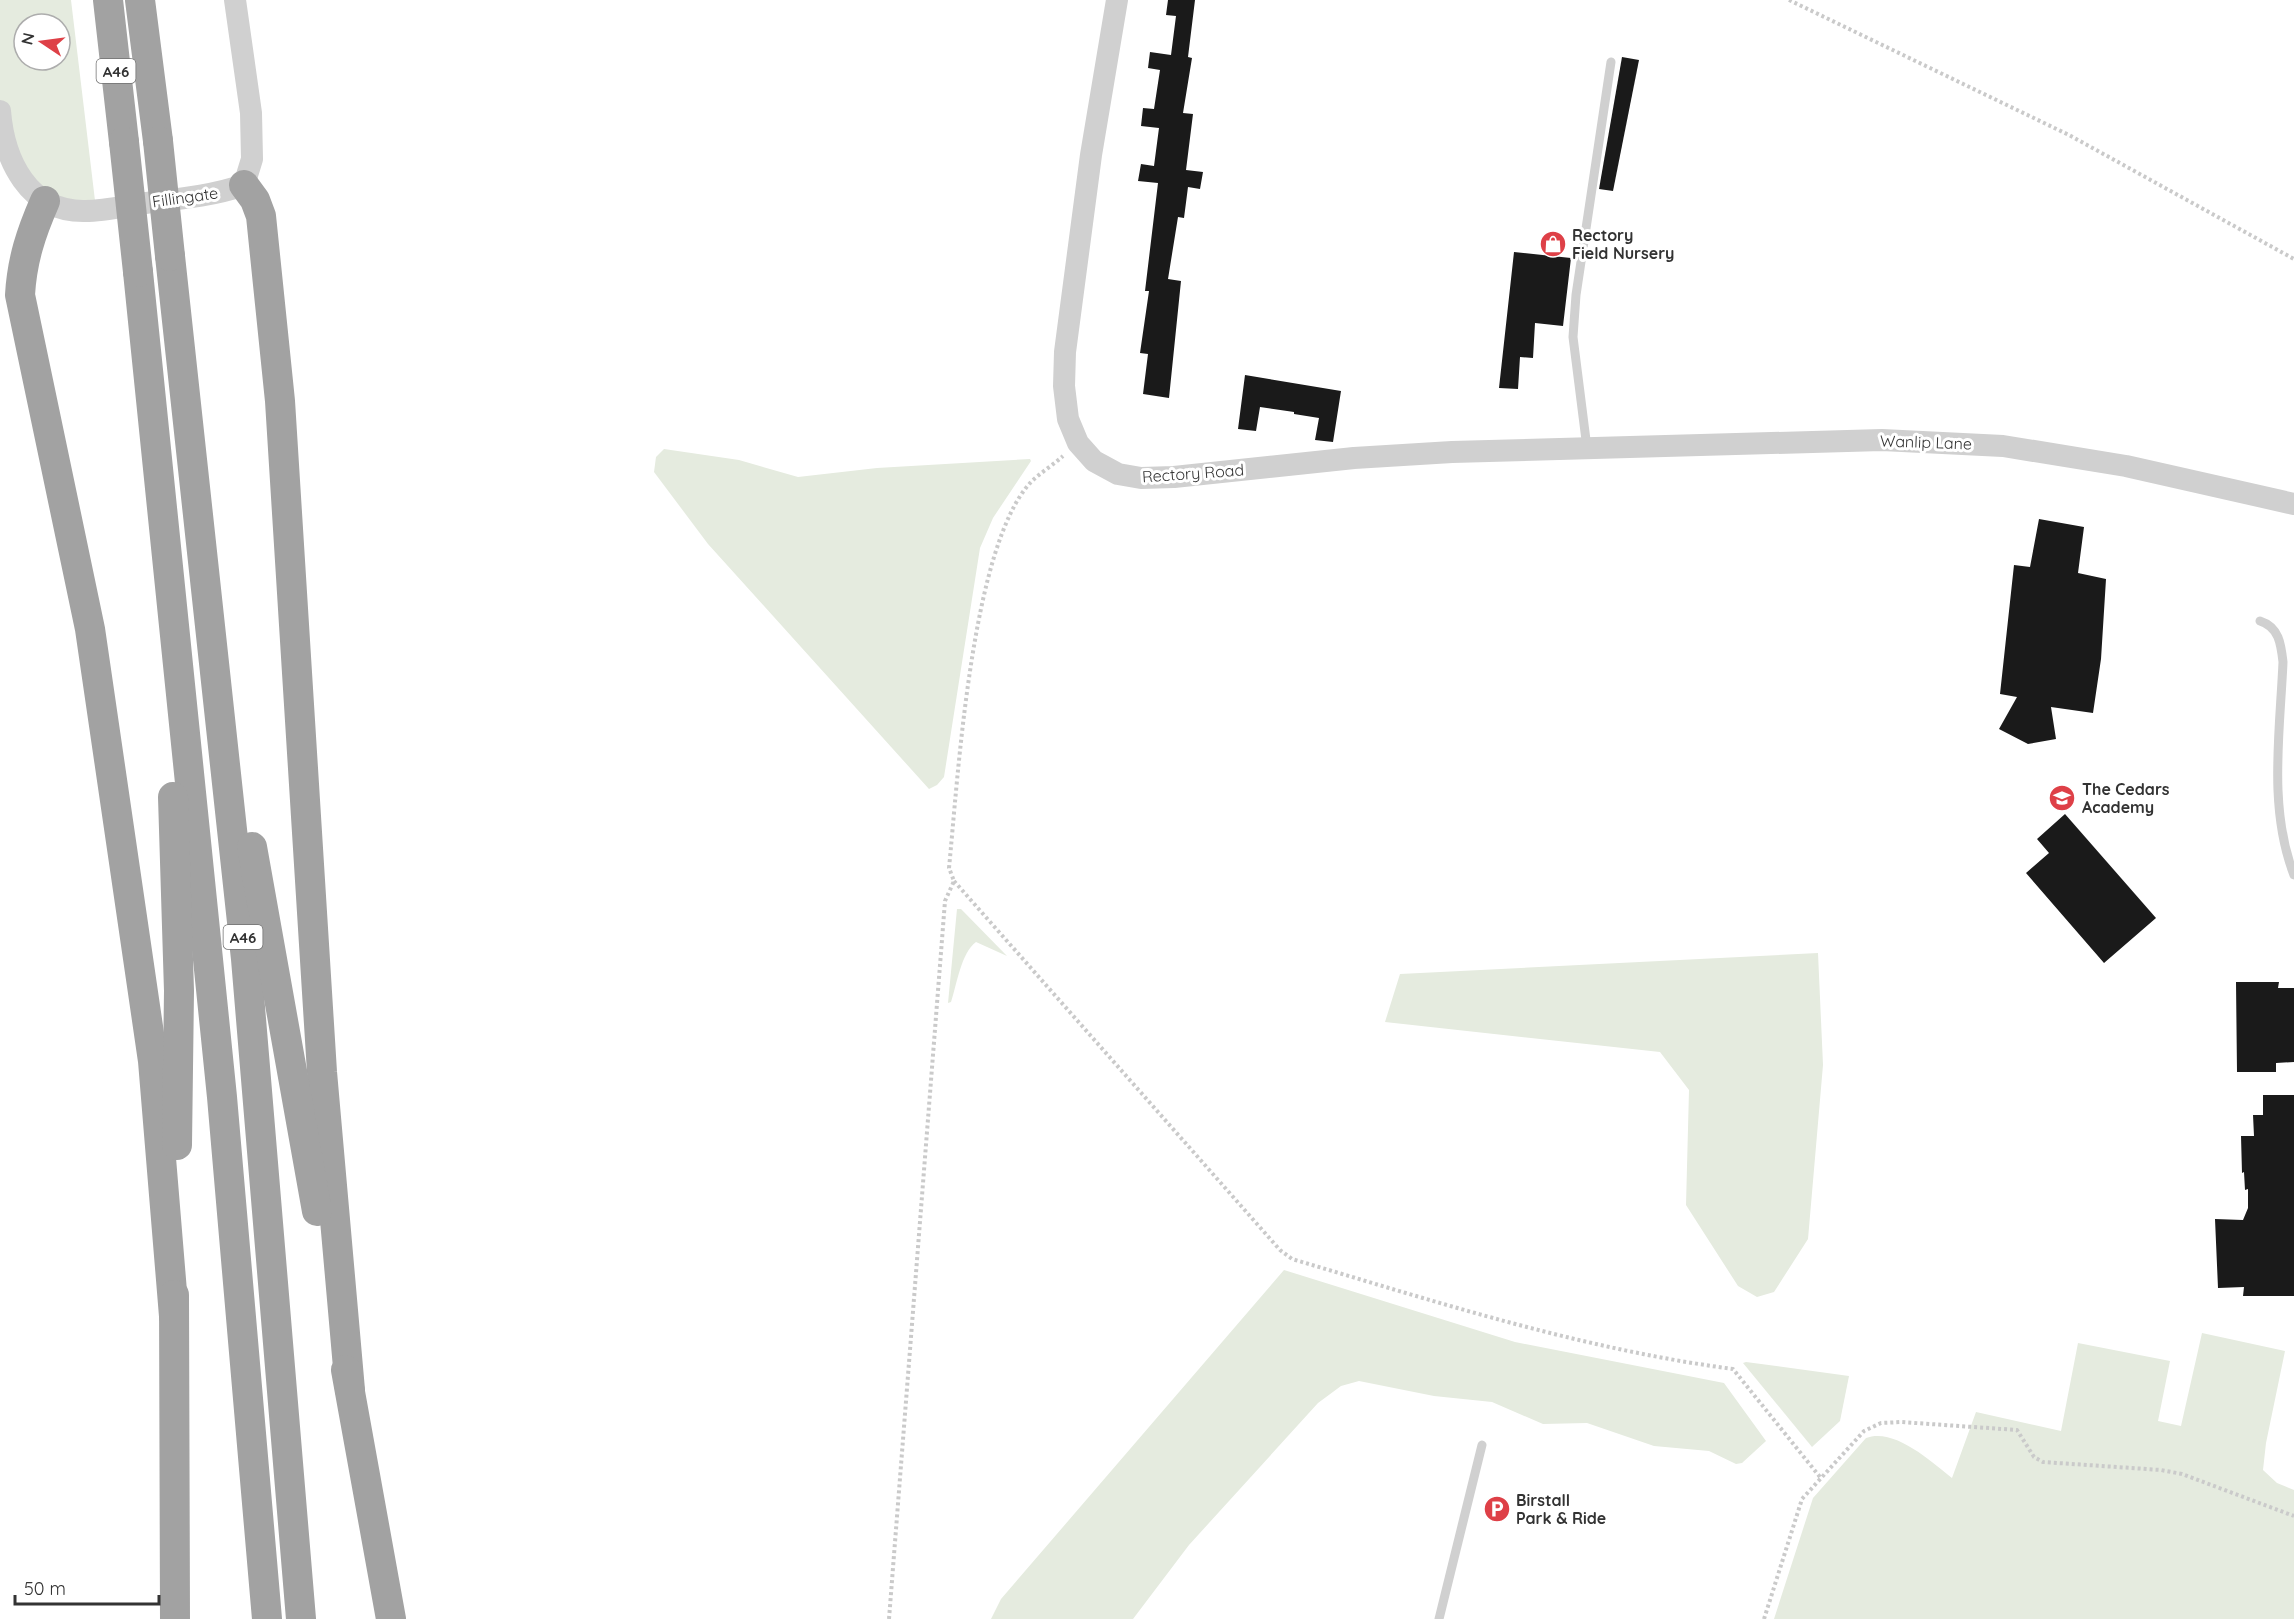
<svg xmlns="http://www.w3.org/2000/svg" width="2294" height="1619" font-family="Quicksand,sans-serif">
<style>
.green{fill:#e5ebdf;fill-rule:evenodd}
.building{fill:#1a1a1a}
.lines{fill:none;stroke-linecap:round;stroke-linejoin:round}
.path{stroke:#cacaca;stroke-width:4;stroke-dasharray:3 3;stroke-linecap:butt}
.service{stroke:#d0d0d0;stroke-width:9}
.tertiary{stroke:#d0d0d0;stroke-width:22}
.trunk{stroke:#a2a2a2;stroke-width:30}
.trunk-bridge{stroke:#a2a2a2;stroke-width:30}
.labels{text-anchor:middle;dominant-baseline:central;stroke-width:6;stroke-linejoin:round;paint-order:stroke}
.shield{fill:#fff;stroke:#707070;stroke-width:1.5}
.shield-label{font-size:15px;font-weight:bold;fill:#333}
.street-label{font-size:16px;fill:#333;stroke:#fff}
.poi-label{font-size:16px;font-weight:bold;fill:#333;stroke:#fff;text-anchor:start}
</style>
<rect width="100%" height="100%" fill="#fff"/>
<!-- green -->
<g class="green">
<path d="M 0,0 L 71,0 L 96,209 L 27,188 L 0,111 ZM 24,24 L 60,24 L 60,60 L 24,60 Z"/>
<path d="M 664,449 L 739,460 L 798,477 L 877,468 L 1030,459 L 1031,461 L 993,518 L 980,548 L 944,777 L 937,785 L 929,789 L 708,544 L 654,472 L 656,457 Z"/>
<path d="M 957,909 L 961,909 L 1007,956 L 976,942 C 961,953 957,984 951,1002 L 948,1003 Z"/>
<path d="M 1818,953 L 1823,1065 L 1808,1239 L 1774,1292 L 1757,1297 L 1738,1286 L 1686,1205 L 1689,1090 L 1660,1052 L 1385,1022 L 1400,974 Z"/>
<path d="M 1284,1270 L 1515,1342 L 1724,1383 L 1766,1441 L 1742,1463 L 1736,1464 L 1709,1451 L 1654,1446 L 1587,1423 L 1543,1424 L 1492,1402 L 1434,1396 L 1359,1381 L 1341,1386 L 1318,1403 L 1189,1545 L 1133,1619 L 991,1619 L 1001,1599 Z"/>
<path d="M 2202,1333 L 2285,1351 L 2266,1443 L 2263,1470 L 2277,1483 L 2294,1490 L 2294,1619 L 1774,1619 L 1813,1498 L 1866,1438 C 1894,1427 1932,1462 1952,1478 L 1976,1412 L 2061,1431 L 2078,1343 L 2170,1361 L 2158,1421 L 2181,1426 Z"/>
<path d="M 1746,1362 L 1849,1376 L 1840,1421 L 1812,1447 L 1743,1363 Z"/>
</g>
<!-- building -->
<g class="building">
<path d="M 1168,0 L 1195,0 L 1188,57 L 1192,58 L 1183,113 L 1193,114 L 1186,170 L 1203,172 L 1200,189 L 1188,187 L 1184,218 L 1178,217 L 1168,279 L 1181,281 L 1169,398 L 1143,394 L 1148,354 L 1140,353 L 1149,291 L 1145,291 L 1158,183 L 1138,181 L 1141,164 L 1154,166 L 1159,128 L 1141,126 L 1143,108 L 1154,109 L 1160,70 L 1148,68 L 1150,52 L 1171,55 L 1176,16 L 1166,15 Z"/>
<path d="M 1622,57 L 1639,60 L 1613,191 L 1599,189 Z"/>
<path d="M 1514,252 L 1571,258 L 1563,326 L 1535,323 L 1533,358 L 1520,357 L 1518,389 L 1499,388 Z"/>
<path d="M 1245,375 L 1341,391 L 1333,442 L 1315,440 L 1319,418 L 1294,414 L 1294,412 L 1260,407 L 1256,431 L 1238,429 Z"/>
<path d="M 2039,519 L 2084,527 L 2078,573 L 2106,579 L 2101,659 L 2093,713 L 2051,707 L 2056,739 L 2028,744 L 1999,729 L 2017,697 L 2000,694 L 2014,565 L 2030,567 Z"/>
<path d="M 2065,814 L 2156,918 L 2104,963 L 2026,873 L 2049,853 L 2037,839 Z"/>
<path d="M 2236,982 L 2279,982 L 2278,988 L 2294,988 L 2294,1062 L 2276,1063 L 2276,1072 L 2237,1072 Z"/>
<path d="M 2263,1095 L 2294,1095 L 2294,1296 L 2243,1296 L 2244,1287 L 2218,1288 L 2215,1219 L 2243,1220 L 2248,1208 L 2248,1189 L 2245,1190 L 2244,1172 L 2242,1173 L 2241,1136 L 2254,1136 L 2253,1115 L 2263,1115 Z"/>
</g>
<g class="lines">
<!-- path -->
<g class="path">
<path d="M 1789,0 L 2069,135 L 2294,259"/>
<path d="M 954,881 L 1280,1250 L 1292,1259 C 1437,1302 1582,1349 1733,1369 L 1820,1477"/>
<path d="M 889,1619 L 945,901 L 954,881 L 949,868 C 958,778 971,546 1031,482 C 1040,473 1053,465 1063,456"/>
<path d="M 1764,1619 L 1802,1499 L 1864,1431 L 1881,1423 L 1901,1422 L 2017,1430 L 2034,1457 L 2043,1462 L 2161,1470 L 2182,1474 L 2294,1516"/>
</g>
<!-- service -->
<g class="service">
<path d="M 1587,448 L 1573,337 L 1576,295 L 1611,62"/>
<path d="M 2260,621 C 2279,627 2281,644 2283,662 C 2280,732 2268,808 2294,875"/>
<path d="M 1439,1619 L 1482,1445"/>
</g>
<!-- tertiary -->
<g class="tertiary">
<path d="M 1117,0 L 1091,155 L 1065,352 L 1064,386 L 1068,419 L 1078,443 L 1094,461 L 1118,474 L 1141,478 L 1174,477 L 1354,458 L 1452,452 L 1882,440 L 2003,446 L 2126,466 L 2294,504"/>
<path d="M 0,111 C 4,160 28,212 85,211 C 105,211 125,206 145,203 C 178,199 212,196 244,185 L 252,159 L 251,113 L 235,0"/>
</g>
<!-- trunk -->
<g class="trunk">
<path d="M 108,0 L 124,142"/>
<path d="M 140,0 L 158,141"/>
<path d="M 244,185 L 255,200 L 261,216 L 280,401 L 322,1072 L 350,1390"/>
<path d="M 45,201 C 31,233 22,260 20,295 L 90,629 L 153,1061 L 174,1316"/>
<path d="M 170,256 L 246,959 L 301,1619"/>
<path d="M 138,272 L 222,1097 L 267,1619"/>
<path d="M 173,797 L 179,991 L 177,1145"/>
<path d="M 252,847 L 317,1211"/>
<path d="M 174,1295 L 175,1619"/>
<path d="M 346,1370 L 391,1619"/>
</g>
<!-- trunk-bridge -->
<g class="trunk-bridge">
<path d="M 158,141 L 170,256"/>
<path d="M 124,142 L 138,272"/>
</g>
</g>
<!-- icons -->
<defs>
<symbol id="shop-disc" viewBox="-11 -11 22 22"><circle r="9.5" fill="#de4047" stroke="#fff"/><path d="M-5-2.5h2.3a2.7 3.5 0 0 1 5.4 0H5L5.5 6h-11ZM-1.5-2.5h3a1.5 2.3 0 0 0-3 0Z" fill="#fff"/></symbol>
<symbol id="school-disc" viewBox="-11 -11 22 22"><circle r="9.5" fill="#de4047" stroke="#fff"/><path d="M0-5L7-2L0 1L-7-2ZM-4 1L0 2.5L4 1V4Q0 6-4 4Z" fill="#fff"/></symbol>
<symbol id="parking-disc" viewBox="-11 -11 22 22"><circle r="9.5" fill="#de4047" stroke="#fff"/><path d="M-3.5-5.5H1a3.5 3.5 0 0 1 0 7H-1V5.5H-3.5ZM-1-3.4V-.6H.8a1.4 1.4 0 0 0 0-2.8Z" fill="#fff"/></symbol>
</defs>
<g fill-rule="evenodd">
<use href="#shop-disc" x="1538" y="229" width="30" height="30"/>
<use href="#school-disc" x="2047" y="783" width="30" height="30"/>
<use href="#parking-disc" x="1482" y="1494" width="30" height="30"/>
</g>
<g class="labels">
<!-- shield labels -->
<g class="shield">
<rect x="96.5" y="59" width="39" height="24" rx="4.5"/>
<rect x="223.5" y="925" width="39" height="24" rx="4.5"/>
</g>
<g class="shield-label">
<text x="116" y="71">A46</text>
<text x="243" y="937">A46</text>
</g>
<!-- street labels -->
<g class="street-label">
<text transform="translate(185 197) rotate(-8)">Fillingate</text>
<text transform="translate(1926 442) rotate(2)">Wanlip Lane</text>
<text transform="translate(1193 473) rotate(-4)">Rectory Road</text>
</g>
<!-- poi labels -->
<g class="poi-label">
<text x="1572" y="235">Rectory<tspan x="1572" dy="18">Field Nursery</tspan></text>
<text x="2082" y="789">The Cedars<tspan x="2082" dy="18">Academy</tspan></text>
<text x="1516" y="1500">Birstall<tspan x="1516" dy="18">Park &amp; Ride</tspan></text>
</g>
</g>
<!-- north arrow -->
<g transform="translate(42 42) rotate(283)"><circle r="28" fill="#ffffff" stroke="#adadad" stroke-width="1.5"/>
<path d="M0-4.5L10 22L0 15L-10 22Z" fill="#de4047"/>
<text y="-9" font-size="16" font-weight="bold" text-anchor="middle" fill="#333333">N</text>
</g>
<!-- scale -->
<path d="M15 1595v9h144v-9" fill="none" stroke="#333333" stroke-width="3"/>
<text x="24" y="1595" font-size="18" fill="#333333" stroke="#ffffff" stroke-width="4.5" paint-order="stroke">50 m</text>
</svg>
